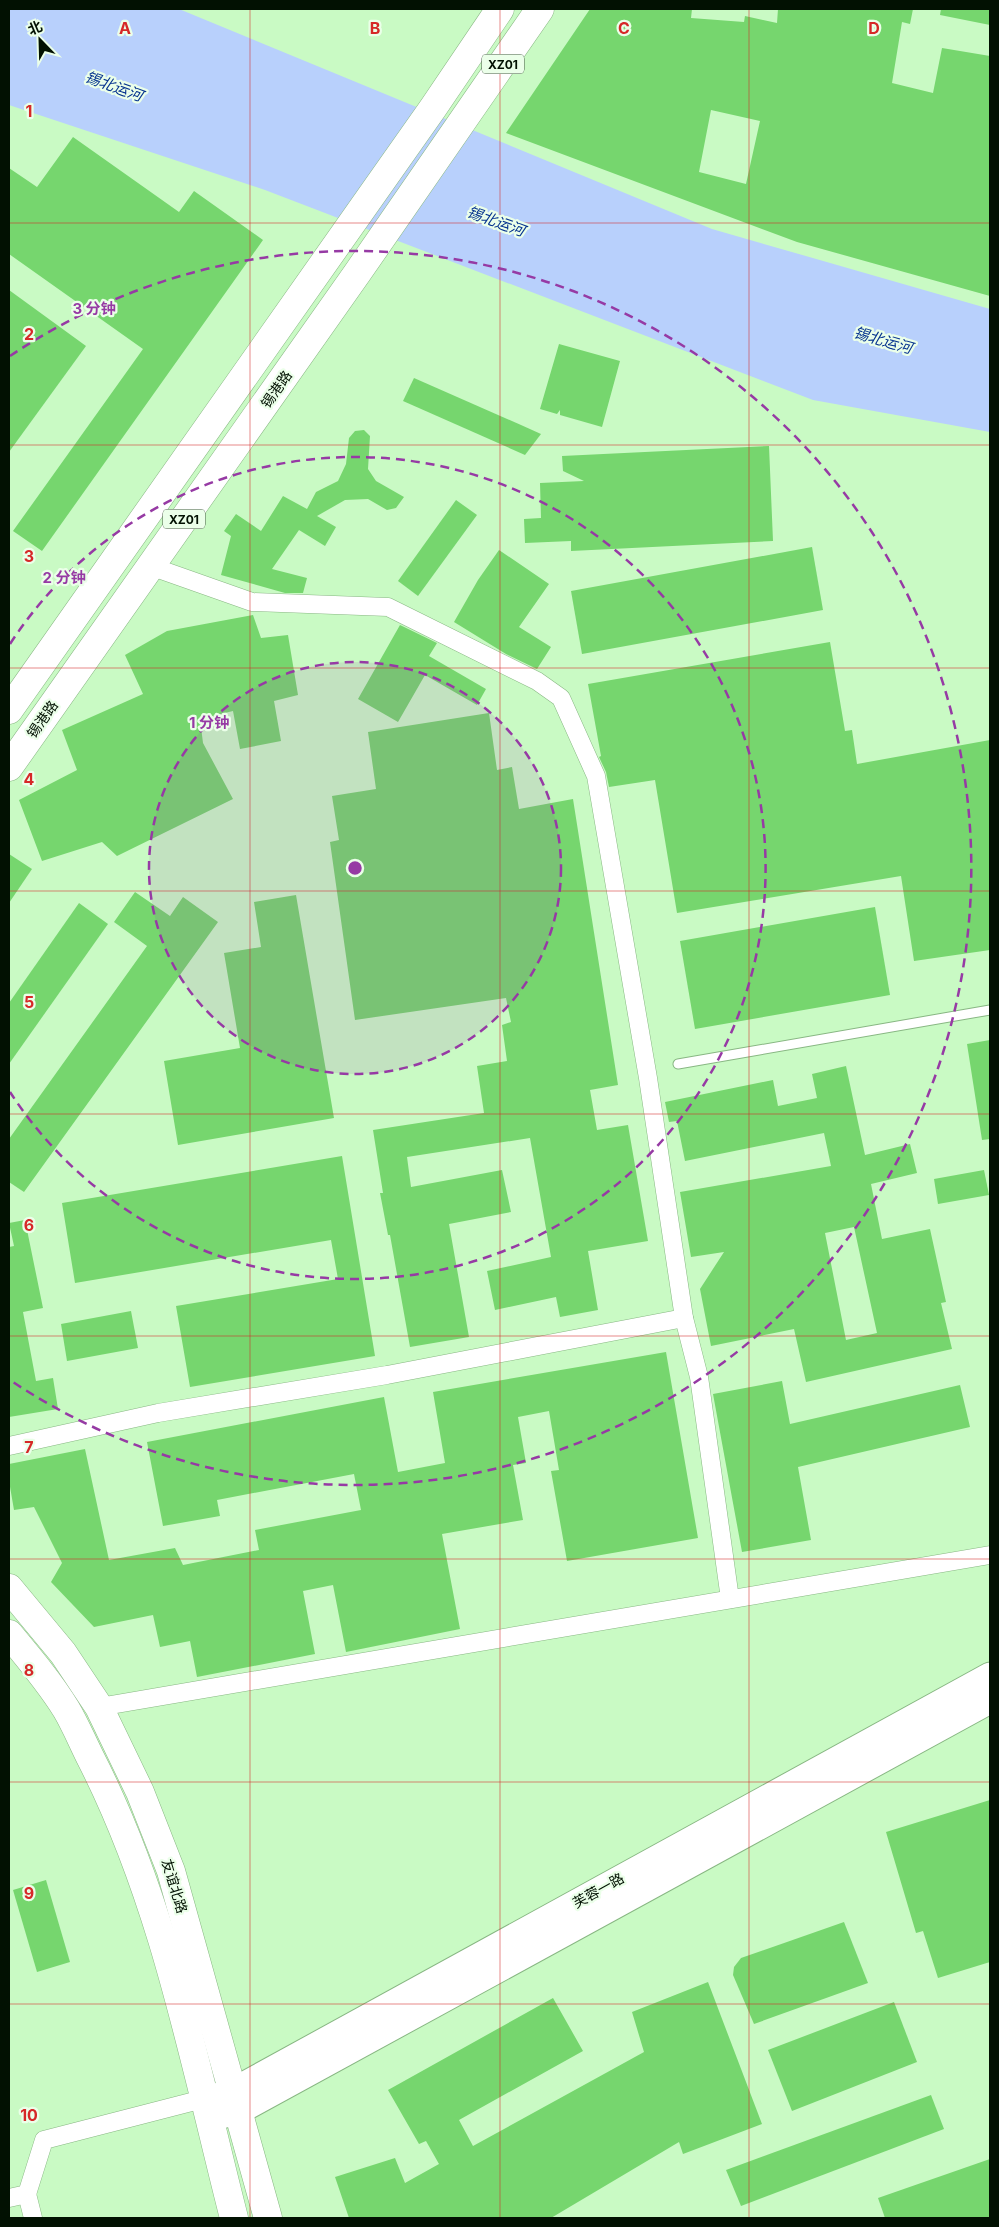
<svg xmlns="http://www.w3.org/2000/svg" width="999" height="2227" font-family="Inter,'Noto Sans SC',sans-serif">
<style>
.water{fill:#b8d0fc}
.building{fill:#76d66e;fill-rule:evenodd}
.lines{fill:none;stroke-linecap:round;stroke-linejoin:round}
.lane-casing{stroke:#88b783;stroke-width:11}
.street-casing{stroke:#88b783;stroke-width:19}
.secondary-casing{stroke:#88b783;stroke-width:27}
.primary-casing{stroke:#88b783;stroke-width:29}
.lane{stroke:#fff;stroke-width:9}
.street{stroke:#fff;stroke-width:18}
.secondary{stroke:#fff;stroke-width:25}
.primary{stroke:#fff;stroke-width:28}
.grid{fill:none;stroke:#d62828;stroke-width:1;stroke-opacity:0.55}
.ring{fill:none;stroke:#963aa4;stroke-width:2.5;stroke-dasharray:9 6}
.labels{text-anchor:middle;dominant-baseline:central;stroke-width:4.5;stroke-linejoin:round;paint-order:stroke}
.shield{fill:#ebffe9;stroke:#485847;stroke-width:1}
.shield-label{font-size:12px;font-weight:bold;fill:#021102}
.street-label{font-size:14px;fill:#021102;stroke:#ebffe9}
.water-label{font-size:15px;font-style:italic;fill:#06348f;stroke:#ebffe9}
.grid-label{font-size:16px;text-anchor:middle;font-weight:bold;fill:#d62828;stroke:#ebffe9;stroke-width:4.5;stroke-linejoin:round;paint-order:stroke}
.centre{fill:#963aa4;stroke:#ebffe9;stroke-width:2.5}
.ring-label{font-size:15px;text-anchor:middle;font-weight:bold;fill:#963aa4;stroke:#ebffe9;stroke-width:4.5;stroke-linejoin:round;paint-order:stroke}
</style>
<rect width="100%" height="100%" fill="#c9fac4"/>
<!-- water -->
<path class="water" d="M 9,9 L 179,9 L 712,229 L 990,309 L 990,432 L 813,400 L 265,190 L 9,105 Z"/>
<!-- building -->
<g class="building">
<path d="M 590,9 L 692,9 L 691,18 L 744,22 L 745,16 L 777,23 L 778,9 L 913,9 L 910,24 L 902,22 L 892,83 L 933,93 L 942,48 L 990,56 L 990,296 L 797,242 L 506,133 ZM 711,110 L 760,121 L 746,184 L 699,172 Z"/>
<path d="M 941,9 L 990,9 L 990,25 L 940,15 Z"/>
<path d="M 73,137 L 179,212 L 194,191 L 263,240 L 42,551 L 13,531 L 143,349 L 9,254 L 9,168 L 37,187 Z"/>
<path d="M 9,290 L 86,346 L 9,452 Z"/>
<path d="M 559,344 L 620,361 L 602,427 L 560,415 L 560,410 L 557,414 L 540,409 Z"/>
<path d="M 414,378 L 521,425 L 541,434 L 525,455 L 403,401 Z"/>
<path d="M 364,430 L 370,436 L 368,469 L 376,481 L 404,497 L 396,508 L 387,510 L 368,499 L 345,500 L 317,516 L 336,527 L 325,546 L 299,530 L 272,569 L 307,578 L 303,593 L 285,593 L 221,575 L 231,536 L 224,531 L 236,514 L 261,531 L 283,496 L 307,509 L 316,492 L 338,481 L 346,464 L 349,438 L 355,431 Z"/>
<path d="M 769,446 L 773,541 L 571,551 L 571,541 L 525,543 L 524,519 L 541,518 L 540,483 L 584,481 L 563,471 L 562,456 Z"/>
<path d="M 456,500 L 477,515 L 418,596 L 398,581 Z"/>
<path d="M 812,547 L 823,610 L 582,654 L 571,591 Z"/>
<path d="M 499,550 L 549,584 L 519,627 L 551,647 L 537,669 L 506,654 L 454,622 L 478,580 Z"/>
<path d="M 253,615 L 261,638 L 288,635 L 298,695 L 274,701 L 281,741 L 240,749 L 233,711 L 200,719 L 203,743 L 233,799 L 117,856 L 102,842 L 42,861 L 19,800 L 77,770 L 62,730 L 143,694 L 125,655 L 167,631 Z"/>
<path d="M 400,625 L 437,643 L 429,656 L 486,689 L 477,705 L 425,675 L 398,722 L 358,699 Z"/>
<path d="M 830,642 L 845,731 L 852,730 L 857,764 L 990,740 L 990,950 L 914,961 L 901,876 L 677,913 L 655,780 L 609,787 L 606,772 L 599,757 L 601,756 L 588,684 Z"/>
<path d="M 489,713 L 497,770 L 512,767 L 519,809 L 573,799 L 618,1085 L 590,1090 L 597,1130 L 628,1125 L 648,1241 L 588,1251 L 598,1310 L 560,1317 L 556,1297 L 495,1310 L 487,1271 L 551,1257 L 530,1138 L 407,1157 L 411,1187 L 502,1170 L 511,1212 L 449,1224 L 469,1337 L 410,1347 L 390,1235 L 388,1235 L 380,1193 L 383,1193 L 373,1130 L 484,1113 L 477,1066 L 507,1061 L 502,1025 L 511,1022 L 506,998 L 355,1020 L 330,842 L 339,840 L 332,796 L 376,789 L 368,732 Z"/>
<path d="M 9,854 L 32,869 L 9,903 Z"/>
<path d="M 135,892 L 170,916 L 183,897 L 218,922 L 24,1192 L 9,1182 L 9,1139 L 147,946 L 114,922 Z"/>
<path d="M 296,895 L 334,1118 L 178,1145 L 164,1061 L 240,1048 L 224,953 L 261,947 L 254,902 Z"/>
<path d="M 79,903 L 108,924 L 9,1064 L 9,1003 Z"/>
<path d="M 875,907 L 890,995 L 695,1029 L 680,941 Z"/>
<path d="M 990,1040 L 990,1139 L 982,1140 L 967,1044 Z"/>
<path d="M 846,1066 L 865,1155 L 910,1144 L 917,1173 L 871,1184 L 882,1239 L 930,1229 L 946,1302 L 941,1303 L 952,1349 L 806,1382 L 794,1329 L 711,1346 L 700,1289 L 724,1252 L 691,1257 L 680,1192 L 831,1166 L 824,1133 L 685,1161 L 677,1121 L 669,1122 L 665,1102 L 773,1080 L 778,1106 L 817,1098 L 812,1074 ZM 854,1227 L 877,1333 L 846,1340 L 825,1233 Z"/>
<path d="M 342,1156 L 375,1356 L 190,1387 L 176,1306 L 338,1279 L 331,1240 L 75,1283 L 62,1203 Z"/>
<path d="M 984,1170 L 989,1195 L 938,1204 L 934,1179 Z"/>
<path d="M 25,1220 L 43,1308 L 23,1312 L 36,1381 L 53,1378 L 58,1409 L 9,1417 L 9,1247 L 14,1246 L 9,1223 Z"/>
<path d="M 131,1311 L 138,1348 L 67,1361 L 61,1324 Z"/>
<path d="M 666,1352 L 698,1538 L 567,1561 L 551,1471 L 559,1470 L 549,1411 L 518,1417 L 526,1463 L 513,1465 L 523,1520 L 442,1534 L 460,1629 L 346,1652 L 333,1585 L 303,1591 L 315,1654 L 197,1677 L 190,1641 L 160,1647 L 153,1615 L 94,1627 L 51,1582 L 62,1563 L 34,1507 L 14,1510 L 9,1481 L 9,1464 L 85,1449 L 109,1560 L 175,1548 L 183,1565 L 259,1550 L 255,1530 L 361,1510 L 354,1474 L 217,1500 L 220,1516 L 163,1526 L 147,1442 L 384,1397 L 398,1472 L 445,1463 L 433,1392 Z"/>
<path d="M 782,1381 L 790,1424 L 960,1385 L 970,1427 L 798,1467 L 811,1540 L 742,1552 L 713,1394 Z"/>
<path d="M 990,1800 L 990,1962 L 938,1978 L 923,1931 L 916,1933 L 886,1832 Z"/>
<path d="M 46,1880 L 70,1962 L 37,1972 L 13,1890 Z"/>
<path d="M 844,1922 L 868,1983 L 754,2024 L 733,1975 L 734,1967 L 741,1958 Z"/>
<path d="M 708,1982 L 762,2124 L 683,2154 L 679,2142 L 551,2218 L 349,2218 L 335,2177 L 395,2158 L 405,2183 L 439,2164 L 426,2141 L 419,2144 L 388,2090 L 553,1998 L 583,2051 L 459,2120 L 473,2146 L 644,2052 L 632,2012 Z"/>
<path d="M 894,2002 L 917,2062 L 792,2111 L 768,2050 Z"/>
<path d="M 931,2095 L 944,2129 L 741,2206 L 726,2170 Z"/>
<path d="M 990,2159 L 990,2218 L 885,2218 L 878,2198 Z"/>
</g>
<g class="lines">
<defs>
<path id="lane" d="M 678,1064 L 990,1010"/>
<g id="street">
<path d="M 150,566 L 252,602 L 388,607 L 537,681 L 561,698 L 596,776 L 648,1078 L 684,1318 L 699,1377 L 730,1599"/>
<path d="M 9,1446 L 158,1413 L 387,1375 L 684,1318"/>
<path d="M 99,1707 L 990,1555"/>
<path d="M 27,2194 L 33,2218"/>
<path d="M 9,2198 L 27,2194 L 44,2140 L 203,2099"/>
</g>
<g id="secondary">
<path d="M 213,2097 L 234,2090 L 990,1675"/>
<path d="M 218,2117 L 240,2111 L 990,1701"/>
</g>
<g id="primary">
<path d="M 9,710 L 433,108 L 500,9"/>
<path d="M 9,767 L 358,272 L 540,9"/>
<path d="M 9,1588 L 63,1653 L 99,1707 L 140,1792 L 171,1871 L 268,2218"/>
<path d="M 9,1634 C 29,1658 50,1683 66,1709 C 75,1724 82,1741 90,1757 C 164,1901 194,2062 234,2218"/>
</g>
</defs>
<!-- lane casing -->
<use href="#lane" class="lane-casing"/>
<!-- street casing -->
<use href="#street" class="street-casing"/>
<!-- secondary casing -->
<use href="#secondary" class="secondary-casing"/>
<!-- primary casing -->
<use href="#primary" class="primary-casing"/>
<!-- lane -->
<use href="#lane" class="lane"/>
<!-- street -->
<use href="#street" class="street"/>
<!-- secondary -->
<use href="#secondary" class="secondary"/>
<!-- primary -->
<use href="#primary" class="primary"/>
</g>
<!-- grid -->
<path class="grid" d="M 250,9 L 250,2218M 500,9 L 500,2218M 749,9 L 749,2218M 9,223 L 990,223M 9,445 L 990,445M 9,668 L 990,668M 9,891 L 990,891M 9,1114 L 990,1114M 9,1336 L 990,1336M 9,1559 L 990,1559M 9,1782 L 990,1782M 9,2004 L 990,2004"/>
<!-- distance rings -->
<circle cx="355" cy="868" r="206" fill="#963aa4" fill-opacity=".12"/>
<g class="ring">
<circle cx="355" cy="868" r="206"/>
<path d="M10 644A411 411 0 1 1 10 1092"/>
<path d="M10 356A617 617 0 1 1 10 1380"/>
</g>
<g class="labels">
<!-- shield labels -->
<g class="shield">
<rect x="482" y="54.5" width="42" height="19" rx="4"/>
<rect x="163" y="509.5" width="42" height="19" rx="4"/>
</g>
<g class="shield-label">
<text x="503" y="64">XZ01</text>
<text x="184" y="519">XZ01</text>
</g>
<!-- street labels -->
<g class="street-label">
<text transform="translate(276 389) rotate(-55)">锡港路</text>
<text transform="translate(42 719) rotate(-55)">锡港路</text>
<text transform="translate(175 1886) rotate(73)">友谊北路</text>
<text transform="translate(598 1890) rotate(-29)">芙蓉一路</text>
</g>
<!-- water labels -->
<g class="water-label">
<text transform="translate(114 86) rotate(20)">锡北运河</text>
<text transform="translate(496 221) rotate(20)">锡北运河</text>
<text transform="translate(883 340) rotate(16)">锡北运河</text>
</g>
</g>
<g class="grid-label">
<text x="125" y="34">A</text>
<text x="375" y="34">B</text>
<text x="624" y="34">C</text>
<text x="874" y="34">D</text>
<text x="29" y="117">1</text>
<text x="29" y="340">2</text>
<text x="29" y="562">3</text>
<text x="29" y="785">4</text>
<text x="29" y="1008">5</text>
<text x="29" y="1231">6</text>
<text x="29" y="1453">7</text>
<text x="29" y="1676">8</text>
<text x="29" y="1899">9</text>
<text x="29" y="2121">10</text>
</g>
<circle cx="355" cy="868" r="8" class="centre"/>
<g class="ring-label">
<text x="94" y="314">3 分钟</text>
<text x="64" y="583">2 分钟</text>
<text x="209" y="728">1 分钟</text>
</g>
<!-- border -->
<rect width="999" height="2227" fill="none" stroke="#021102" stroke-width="20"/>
<!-- north arrow -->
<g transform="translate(40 40) rotate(337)" stroke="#ebffe9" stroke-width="4" paint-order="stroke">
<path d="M0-4L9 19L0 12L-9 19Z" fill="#021102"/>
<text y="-8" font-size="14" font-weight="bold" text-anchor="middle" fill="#021102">北</text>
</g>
</svg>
